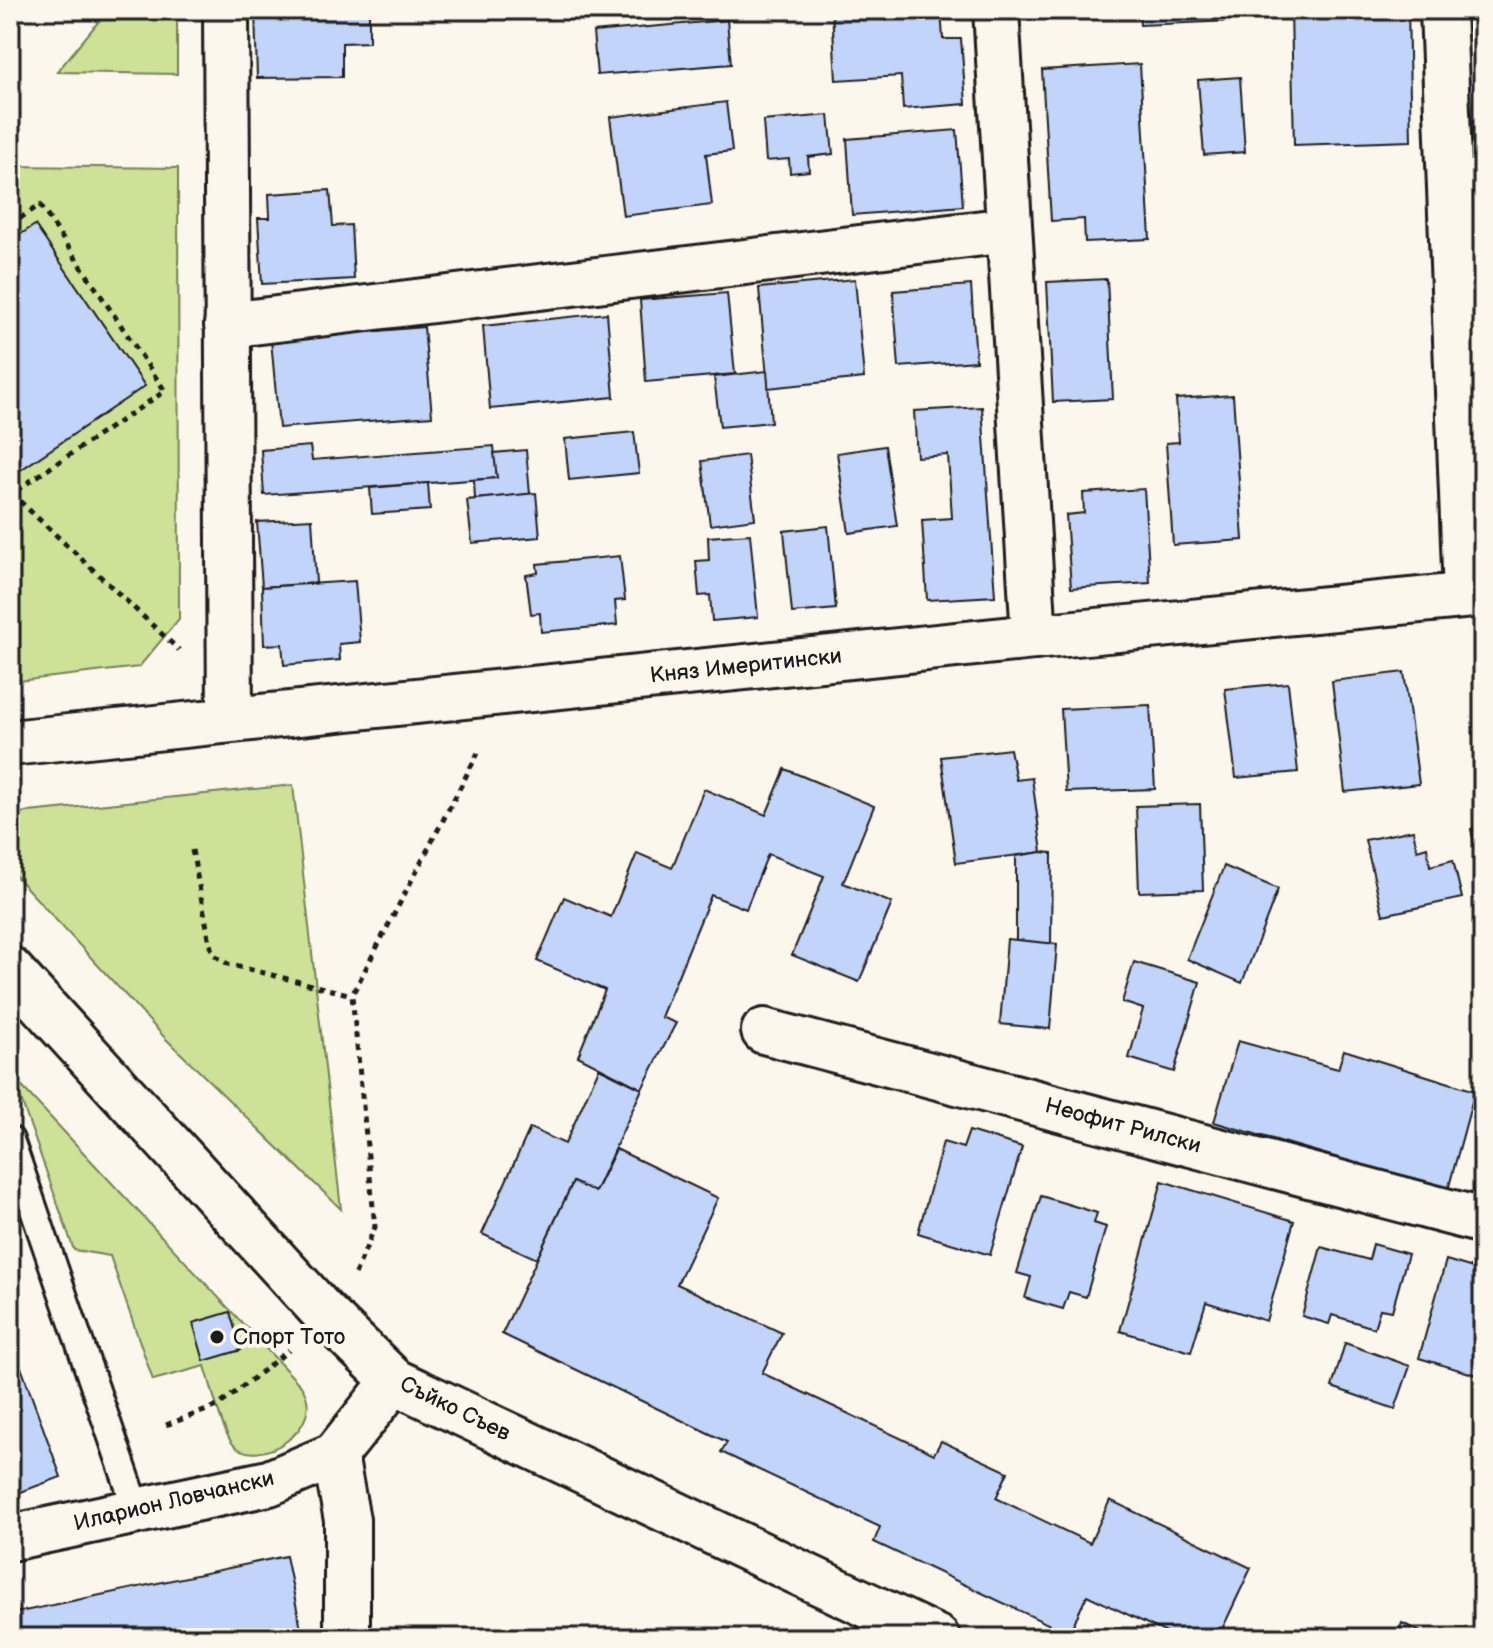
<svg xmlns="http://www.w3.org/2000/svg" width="1493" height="1648" font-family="'Balsamiq Sans',sans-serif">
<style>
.green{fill:#cde297;stroke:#747f5a;stroke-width:2}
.building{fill:#c3d4fa;stroke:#1c1c1c;stroke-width:2}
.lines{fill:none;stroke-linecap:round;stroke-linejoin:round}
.lane-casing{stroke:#1c1c1c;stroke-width:32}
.street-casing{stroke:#1c1c1c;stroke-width:50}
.secondary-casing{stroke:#1c1c1c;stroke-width:50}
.path{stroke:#1c1c1c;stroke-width:5;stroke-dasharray:6 6;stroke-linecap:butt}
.lane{stroke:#fbf7ec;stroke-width:26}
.street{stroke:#fbf7ec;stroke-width:44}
.secondary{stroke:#fbf7ec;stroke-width:44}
.poi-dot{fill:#1c1c1c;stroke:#fbf7ec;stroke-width:3}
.labels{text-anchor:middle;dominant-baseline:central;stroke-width:8;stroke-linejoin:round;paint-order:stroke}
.street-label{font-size:22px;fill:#1c1c1c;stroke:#fbf7ec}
.poi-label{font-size:22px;fill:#1c1c1c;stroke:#fbf7ec;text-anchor:start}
</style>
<rect width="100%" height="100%" fill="#fbf7ec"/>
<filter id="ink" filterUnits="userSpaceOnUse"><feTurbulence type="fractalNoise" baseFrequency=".0125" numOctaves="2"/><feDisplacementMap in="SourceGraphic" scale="16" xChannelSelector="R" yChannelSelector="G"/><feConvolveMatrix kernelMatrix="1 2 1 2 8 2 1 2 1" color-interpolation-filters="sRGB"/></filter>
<g filter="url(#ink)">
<!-- green -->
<g class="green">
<path d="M 108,10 L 177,10 L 177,74 L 57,72 Z"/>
<path d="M 10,166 L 178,168 L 179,619 L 139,667 L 10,682 Z"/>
<path d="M 293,785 L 341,1209 L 167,1040 L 10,870 L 10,814 Z"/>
<path d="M 13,1077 L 301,1386 C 330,1428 255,1473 232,1443 C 221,1428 211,1385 205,1366 L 153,1380 L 110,1256 L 74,1250 Z"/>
</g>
<!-- building -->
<g class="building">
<path d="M 255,10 L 369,10 L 369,42 L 342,43 L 342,77 L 257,78 Z"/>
<path d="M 629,10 L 684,10 L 684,11 L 629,14 Z"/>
<path d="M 832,10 L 941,10 L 943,39 L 961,39 L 966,104 L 903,109 L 901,76 L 836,80 Z"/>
<path d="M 1139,10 L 1231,10 L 1232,21 L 1140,25 Z"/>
<path d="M 1291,10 L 1408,10 L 1411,141 L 1294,145 Z"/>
<path d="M 727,20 L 731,64 L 597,75 L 593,32 Z"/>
<path d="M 1140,64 L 1150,239 L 1085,242 L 1084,219 L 1051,221 L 1042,70 Z"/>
<path d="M 1240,77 L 1245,152 L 1204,155 L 1198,80 Z"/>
<path d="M 726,102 L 732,151 L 706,154 L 712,205 L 623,216 L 610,117 Z"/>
<path d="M 829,115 L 833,154 L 808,157 L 809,171 L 790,173 L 789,159 L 766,161 L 763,121 Z"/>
<path d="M 957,130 L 963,206 L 852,215 L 847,139 Z"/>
<path d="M 330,190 L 333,226 L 351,225 L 354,279 L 262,284 L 258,218 L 270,218 L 269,194 Z"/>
<path d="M 35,225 L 145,386 L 13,475 L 10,470 L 10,241 Z"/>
<path d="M 855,279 L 864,378 L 768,388 L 759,288 Z"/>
<path d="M 1107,279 L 1113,399 L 1053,402 L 1047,282 Z"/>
<path d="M 971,285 L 976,361 L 899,367 L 893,291 Z"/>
<path d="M 727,293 L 735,374 L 646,382 L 640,300 Z"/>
<path d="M 607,313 L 614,397 L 490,409 L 483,326 Z"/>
<path d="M 424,327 L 432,416 L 279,428 L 271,340 Z"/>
<path d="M 767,371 L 771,422 L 720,427 L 714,377 Z"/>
<path d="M 1233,395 L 1243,540 L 1173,545 L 1166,443 L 1179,442 L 1176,399 Z"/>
<path d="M 982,407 L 995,596 L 927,600 L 922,520 L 952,518 L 948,455 L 917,457 L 914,411 Z"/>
<path d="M 634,432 L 639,473 L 569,480 L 565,439 Z"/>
<path d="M 310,446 L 312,460 L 494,446 L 497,478 L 264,495 L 261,450 Z"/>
<path d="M 885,446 L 897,526 L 849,533 L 837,453 Z"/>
<path d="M 526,450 L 530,494 L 475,499 L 474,480 L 497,478 L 494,453 Z"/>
<path d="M 747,455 L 755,519 L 710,525 L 702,461 Z"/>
<path d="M 428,483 L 430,510 L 372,514 L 370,488 Z"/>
<path d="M 1144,489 L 1150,583 L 1071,588 L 1066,515 L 1084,513 L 1083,493 Z"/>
<path d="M 536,493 L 540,537 L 472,543 L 467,500 Z"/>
<path d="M 312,519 L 316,583 L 262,587 L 257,522 Z"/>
<path d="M 828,526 L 836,609 L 792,613 L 784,531 Z"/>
<path d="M 750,534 L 758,617 L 712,621 L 710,595 L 699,596 L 696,561 L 709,560 L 708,537 Z"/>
<path d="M 620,556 L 625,600 L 615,601 L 617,625 L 541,632 L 540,613 L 531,614 L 526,575 L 538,573 L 537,564 Z"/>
<path d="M 355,581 L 360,642 L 339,644 L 340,660 L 284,665 L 282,644 L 264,645 L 262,587 Z"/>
<path d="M 1404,672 L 1419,784 L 1345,792 L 1332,681 Z"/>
<path d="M 1288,683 L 1298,772 L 1236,778 L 1225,689 Z"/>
<path d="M 1150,705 L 1155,789 L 1066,792 L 1061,709 Z"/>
<path d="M 1010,749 L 1016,780 L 1032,778 L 1042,852 L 956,863 L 941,757 Z"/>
<path d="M 785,769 L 874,806 L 843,883 L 892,903 L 859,982 L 792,955 L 824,876 L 768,854 L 746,909 L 711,895 L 661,1017 L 676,1023 L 642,1089 L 578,1056 L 605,990 L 537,961 L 564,897 L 611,917 L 637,853 L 672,868 L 704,789 L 766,815 Z"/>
<path d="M 1200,804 L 1203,890 L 1139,892 L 1136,806 Z"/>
<path d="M 1483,827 L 1483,885 L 1471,829 Z"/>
<path d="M 1413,830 L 1417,850 L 1427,847 L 1430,866 L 1453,860 L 1462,898 L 1383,915 L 1365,840 Z"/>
<path d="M 1042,852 L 1052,853 L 1051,944 L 1016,940 L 1016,856 Z"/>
<path d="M 1224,866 L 1278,889 L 1242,983 L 1187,959 Z"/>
<path d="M 1007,939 L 1057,944 L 1050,1029 L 1000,1024 Z"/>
<path d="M 1134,962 L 1200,982 L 1174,1072 L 1129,1058 L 1143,1009 L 1122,1002 Z"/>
<path d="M 1238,1041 L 1338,1069 L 1344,1050 L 1475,1091 L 1448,1190 L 1214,1122 Z"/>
<path d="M 599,1068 L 642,1089 L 595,1192 L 573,1182 L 537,1259 L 482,1234 L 530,1128 L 565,1144 Z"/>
<path d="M 969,1131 L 1022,1147 L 990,1255 L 918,1233 L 943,1142 L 963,1148 Z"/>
<path d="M 616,1149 L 718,1198 L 677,1284 L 782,1333 L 762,1373 L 934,1454 L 941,1441 L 1008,1472 L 996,1498 L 1090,1543 L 1110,1500 L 1251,1568 L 1218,1638 L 1177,1638 L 1087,1595 L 1069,1634 L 874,1542 L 880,1527 L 721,1452 L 727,1442 L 502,1334 L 573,1182 L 595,1192 Z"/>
<path d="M 1162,1181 L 1294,1221 L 1266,1321 L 1206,1302 L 1191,1352 L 1120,1331 Z"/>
<path d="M 1041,1196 L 1097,1213 L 1094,1223 L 1106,1227 L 1086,1297 L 1069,1292 L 1063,1309 L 1025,1298 L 1031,1277 L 1017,1273 Z"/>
<path d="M 1373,1244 L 1408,1254 L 1392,1311 L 1380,1309 L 1374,1328 L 1332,1315 L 1329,1324 L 1302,1316 L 1321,1247 L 1369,1260 Z"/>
<path d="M 1446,1260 L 1483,1271 L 1483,1377 L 1419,1358 Z"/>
<path d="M 230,1312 L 241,1350 L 204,1361 L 193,1323 Z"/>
<path d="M 10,1337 L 61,1477 L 10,1496 Z"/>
<path d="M 1345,1343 L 1410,1366 L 1395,1409 L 1332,1387 Z"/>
<path d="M 286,1556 L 303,1638 L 10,1638 L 10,1614 Z"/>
<path d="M 1402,1623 L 1433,1638 L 1396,1638 Z"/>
<path d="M 1280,1629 L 1297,1638 L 1275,1638 Z"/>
</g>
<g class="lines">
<defs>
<path id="lane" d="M 10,1140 L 137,1510"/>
<g id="street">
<path d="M 226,10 L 230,719"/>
<path d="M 996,10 L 1034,637"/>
<path d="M 1443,10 L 1466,595"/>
<path d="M 227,325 L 1008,230"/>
<path d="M 10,743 L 1034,637 L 1483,594"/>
<path d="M 764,1031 L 1483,1221"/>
<path d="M 335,1455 L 347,1520 L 347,1638"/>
<path d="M 10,1538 L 269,1483 L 335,1455 L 394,1381"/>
</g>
<path id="secondary" d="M 10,970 L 323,1312 L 394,1381 L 937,1638"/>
</defs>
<!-- lane casing -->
<use href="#lane" class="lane-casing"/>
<!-- street casing -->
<use href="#street" class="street-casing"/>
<!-- secondary casing -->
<use href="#secondary" class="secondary-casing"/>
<!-- path -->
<g class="path">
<path d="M 10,225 L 40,205 L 165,391 L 11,494"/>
<path d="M 11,493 L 179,650"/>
<path d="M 192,850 L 211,948 L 216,956 L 228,964 L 352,995"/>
<path d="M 355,1274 L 375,1227 L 352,995 L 478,753"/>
<path d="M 166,1425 L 218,1406 L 289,1350"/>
</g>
<!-- lane -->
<use href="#lane" class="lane"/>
<!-- street -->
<use href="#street" class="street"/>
<!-- secondary -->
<use href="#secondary" class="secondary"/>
</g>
</g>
<!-- markers -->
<circle class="poi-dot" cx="217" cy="1337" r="8"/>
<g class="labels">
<!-- street labels -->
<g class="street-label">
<text transform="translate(746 666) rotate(-6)">Княз Имеритински</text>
<text transform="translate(1123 1126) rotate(15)">Неофит Рилски</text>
<text transform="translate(455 1409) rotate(26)">Съйко Съев</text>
<text transform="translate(174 1501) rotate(-13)">Иларион Ловчански</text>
</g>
<!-- poi labels -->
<g class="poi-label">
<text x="233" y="1337">Спорт Тото</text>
</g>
</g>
<!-- margin -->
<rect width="1493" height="1648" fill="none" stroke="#fbf7ec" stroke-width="40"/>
<rect x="20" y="20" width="1453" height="1608" fill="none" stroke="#1c1c1c" stroke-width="3" filter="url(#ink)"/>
</svg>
